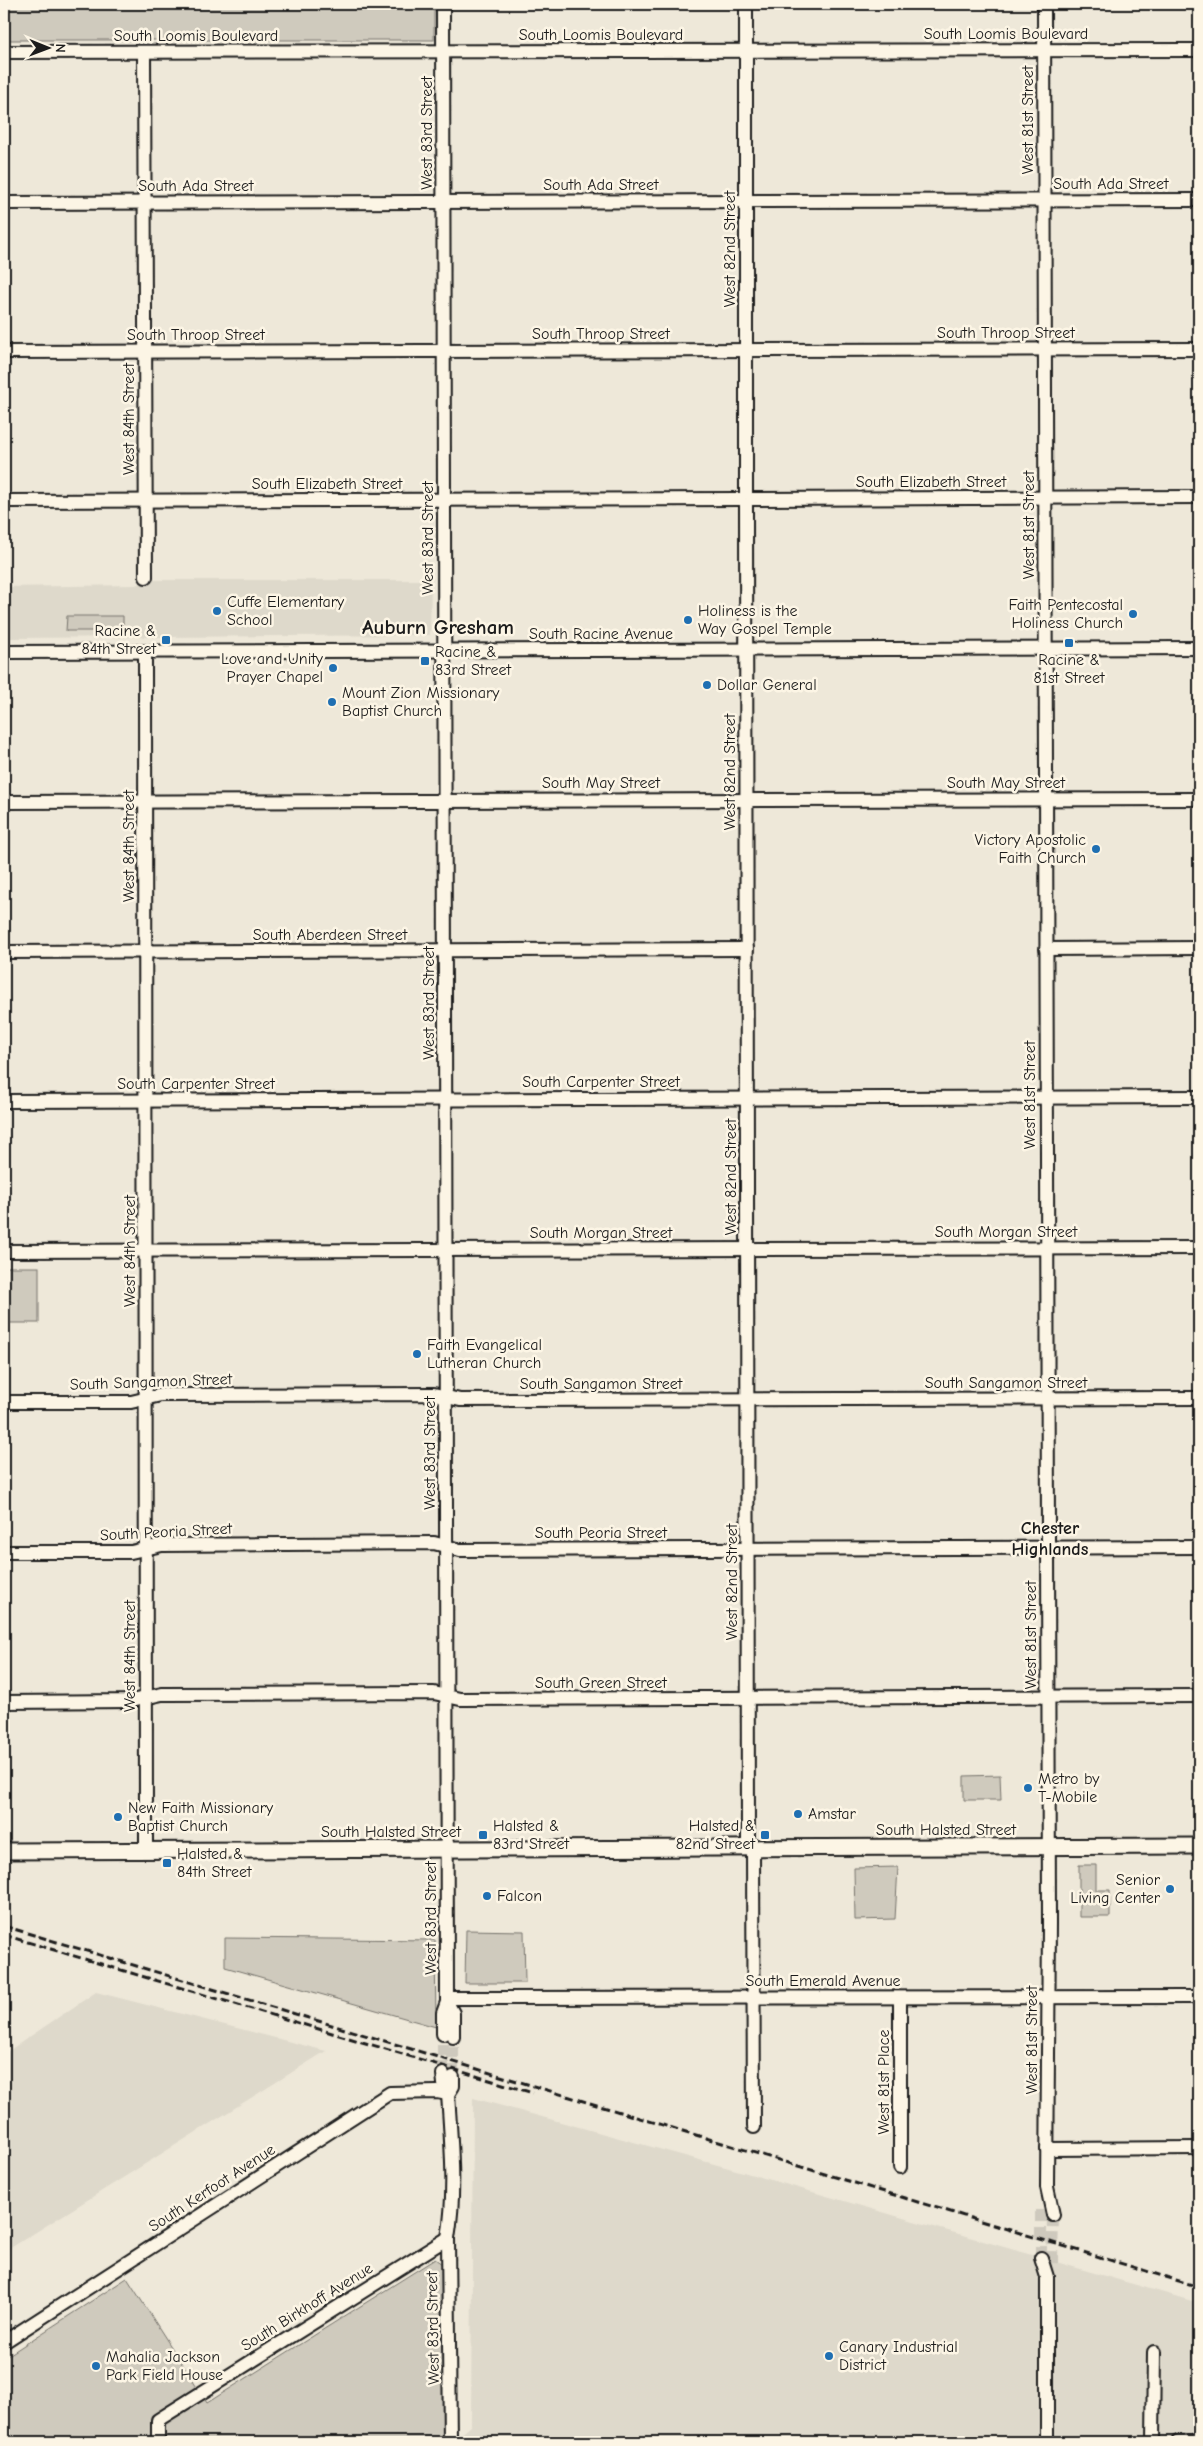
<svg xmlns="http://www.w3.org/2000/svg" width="1203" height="2446" font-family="'Comic Neue',sans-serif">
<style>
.built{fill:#ded9cb}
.green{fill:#cfcabd;stroke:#76736c}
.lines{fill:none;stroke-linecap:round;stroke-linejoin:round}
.minor-tunnel{stroke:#cec9bd;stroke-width:12;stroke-dasharray:12 6;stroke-linecap:butt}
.minor-casing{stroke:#1c1c1c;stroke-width:16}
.major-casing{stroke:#1c1c1c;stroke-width:19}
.minor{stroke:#fcf5e5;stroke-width:12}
.major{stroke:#fcf5e5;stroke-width:15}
.rail{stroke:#1c1c1c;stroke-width:3;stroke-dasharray:8 4;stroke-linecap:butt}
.poi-dot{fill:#1f6fb2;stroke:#fcf5e5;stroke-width:2}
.labels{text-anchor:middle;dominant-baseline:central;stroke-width:5;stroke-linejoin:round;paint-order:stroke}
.street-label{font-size:16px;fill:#1c1c1c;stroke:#fcf5e5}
.poi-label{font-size:16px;fill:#1c1c1c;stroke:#fcf5e5;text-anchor:start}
.neighbourhood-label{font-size:18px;font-weight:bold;fill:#1c1c1c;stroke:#fcf5e5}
.district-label{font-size:21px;font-weight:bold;fill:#1c1c1c;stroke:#fcf5e5}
</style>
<rect width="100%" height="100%" fill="#eee8d9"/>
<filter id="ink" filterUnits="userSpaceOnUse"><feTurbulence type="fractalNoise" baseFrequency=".02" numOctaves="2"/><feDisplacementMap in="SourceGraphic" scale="10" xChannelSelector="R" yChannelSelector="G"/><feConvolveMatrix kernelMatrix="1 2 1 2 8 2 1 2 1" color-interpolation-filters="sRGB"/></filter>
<g filter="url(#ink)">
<!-- built -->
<g class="built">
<path d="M 152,580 L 431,580 L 430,635 L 4,638 L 4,587 L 135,585 Z"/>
<path d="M 96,1992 L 326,2051 L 4,2252 L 4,2054 Z"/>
<path d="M 473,2098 L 736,2170 L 1199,2303 L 1199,2442 L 452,2442 L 471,2426 Z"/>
</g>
<!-- green -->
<g class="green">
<rect x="4" y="4" width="430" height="36"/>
<path d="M 67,616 L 123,616 L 123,631 L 66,631 Z"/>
<rect x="4" y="1267" width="35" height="56"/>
<path d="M 1000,1775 L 1001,1800 L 964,1800 L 964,1776 Z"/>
<path d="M 1079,1865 L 1096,1865 L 1096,1890 L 1110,1890 L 1110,1917 L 1079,1917 Z"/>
<path d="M 898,1867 L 895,1919 L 855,1920 L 854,1868 Z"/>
<path d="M 466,1930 L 524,1931 L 525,1983 L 465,1983 Z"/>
<path d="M 225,1938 L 435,1940 L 436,2027 L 225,1967 Z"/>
<path d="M 435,2259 L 442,2264 L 443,2442 L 23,2442 L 4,2429 L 4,2358 L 127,2278 L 207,2403 Z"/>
</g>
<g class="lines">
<!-- minor-tunnel -->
<g class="minor-tunnel">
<path d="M 443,2074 L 443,2034"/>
<path d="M 453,2077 L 453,2037"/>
<path d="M 1041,2258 L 1041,2210"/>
<path d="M 1052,2263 L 1053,2215"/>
</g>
<defs>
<g id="minor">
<path d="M 443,4 L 447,2002 L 443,2013 L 443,2034"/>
<path d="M 746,4 L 746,493"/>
<path d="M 1044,4 L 1049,1923 L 1047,2187 L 1053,2215"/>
<path d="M 4,52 L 1199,50"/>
<path d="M 144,52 L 146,577"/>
<path d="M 4,203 L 1199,200"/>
<path d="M 4,352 L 1199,349"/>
<path d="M 752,499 L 1199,497"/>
<path d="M 4,501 L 740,499"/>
<path d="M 746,505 L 748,1849"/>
<path d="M 4,652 L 1199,648"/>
<path d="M 145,652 L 146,1851"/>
<path d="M 4,802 L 1199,799"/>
<path d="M 1046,949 L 1199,948"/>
<path d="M 4,952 L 747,949"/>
<path d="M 4,1101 L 1199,1097"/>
<path d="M 4,1251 L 1199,1248"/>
<path d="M 4,1402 L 131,1402 L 161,1395 L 434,1394 L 460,1400 L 1199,1398"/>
<path d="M 4,1552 L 131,1552 L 162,1545 L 434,1543 L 460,1550 L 1199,1547"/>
<path d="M 4,1702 L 131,1701 L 162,1694 L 434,1693 L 460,1699 L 1199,1696"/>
<path d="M 753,1849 L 754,2127"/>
<path d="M 447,1998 L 1199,1997"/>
<path d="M 900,1998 L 900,2167"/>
<path d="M 447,2002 L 453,2013 L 453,2037"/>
<path d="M 443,2074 L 444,2084 L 448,2094 C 451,2142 456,2190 448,2238 L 450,2442"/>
<path d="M 448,2094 L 453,2086 L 453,2077"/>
<path d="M 1047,2149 L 1199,2148"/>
<path d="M 1041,2258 L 1047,2277 L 1047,2442"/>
<path d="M 4,2342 L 390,2093 L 437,2092 L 448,2094"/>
<path d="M 158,2442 L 158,2420 L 448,2238"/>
<path d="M 1153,2442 L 1154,2352"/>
<path d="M 1178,2442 L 1199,2442"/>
</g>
<path id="major" d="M 4,1851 L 1199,1846"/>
</defs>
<!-- minor casing -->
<use href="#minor" class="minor-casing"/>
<!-- major casing -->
<use href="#major" class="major-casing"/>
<!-- minor -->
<use href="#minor" class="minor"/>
<!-- major -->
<use href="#major" class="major"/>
<!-- rail -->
<g class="rail">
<path d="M 4,1926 L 1199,2287"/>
<path d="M 4,1935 L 533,2093"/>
</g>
</g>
</g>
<!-- markers -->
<g class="poi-dot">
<circle cx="217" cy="611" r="5"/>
<circle cx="1133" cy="614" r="5"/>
<circle cx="688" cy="620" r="5"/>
<rect x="161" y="635" width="10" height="10" rx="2.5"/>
<rect x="1064" y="638" width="10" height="10" rx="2.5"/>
<rect x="420" y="656" width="10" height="10" rx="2.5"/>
<circle cx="333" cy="668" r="5"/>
<circle cx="707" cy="685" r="5"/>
<circle cx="332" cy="702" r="5"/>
<circle cx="1096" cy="849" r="5"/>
<circle cx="417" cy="1354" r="5"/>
<circle cx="1028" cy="1788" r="5"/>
<circle cx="798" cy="1814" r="5"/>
<circle cx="118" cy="1817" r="5"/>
<rect x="478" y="1830" width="10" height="10" rx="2.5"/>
<rect x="760" y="1830" width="10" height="10" rx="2.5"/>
<rect x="162" y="1858" width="10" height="10" rx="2.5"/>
<circle cx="1170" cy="1889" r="5"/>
<circle cx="487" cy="1896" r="5"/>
<circle cx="829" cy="2356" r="5"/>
<circle cx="96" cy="2366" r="5"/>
</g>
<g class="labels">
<!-- street labels -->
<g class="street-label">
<text x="1006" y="34">South Loomis Boulevard</text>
<text x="601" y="35">South Loomis Boulevard</text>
<text x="196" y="36">South Loomis Boulevard</text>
<text transform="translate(1028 120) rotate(-90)">West 81st Street</text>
<text transform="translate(427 133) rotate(-90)">West 83rd Street</text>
<text x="1111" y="184">South Ada Street</text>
<text x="601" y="185">South Ada Street</text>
<text x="196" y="186">South Ada Street</text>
<text transform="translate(730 249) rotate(-90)">West 82nd Street</text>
<text x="1006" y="333">South Throop Street</text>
<text x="601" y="334">South Throop Street</text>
<text x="196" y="335">South Throop Street</text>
<text transform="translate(129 419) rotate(-90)">West 84th Street</text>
<text x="931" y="482">South Elizabeth Street</text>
<text x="327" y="484">South Elizabeth Street</text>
<text transform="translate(1029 525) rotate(-90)">West 81st Street</text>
<text transform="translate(428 538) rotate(-90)">West 83rd Street</text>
<text x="601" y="634">South Racine Avenue</text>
<text transform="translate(730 772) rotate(-90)">West 82nd Street</text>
<text x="601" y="783">South May Street</text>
<text x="1006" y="783">South May Street</text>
<text transform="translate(129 846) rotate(-90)">West 84th Street</text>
<text x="330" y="935">South Aberdeen Street</text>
<text transform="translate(429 1003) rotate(-90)">West 83rd Street</text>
<text x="601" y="1082">South Carpenter Street</text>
<text x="196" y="1084">South Carpenter Street</text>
<text transform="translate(1030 1095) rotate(-90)">West 81st Street</text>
<text transform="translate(731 1177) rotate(-90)">West 82nd Street</text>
<text x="1006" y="1232">South Morgan Street</text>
<text x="601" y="1233">South Morgan Street</text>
<text transform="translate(130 1251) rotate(-90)">West 84th Street</text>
<text transform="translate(151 1382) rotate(-2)">South Sangamon Street</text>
<text x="1006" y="1383">South Sangamon Street</text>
<text x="601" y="1384">South Sangamon Street</text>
<text transform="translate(430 1453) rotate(-90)">West 83rd Street</text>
<text transform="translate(166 1532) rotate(-3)">South Peoria Street</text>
<text x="601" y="1533">South Peoria Street</text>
<text transform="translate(732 1582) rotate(-90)">West 82nd Street</text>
<text transform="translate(1031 1635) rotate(-90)">West 81st Street</text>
<text transform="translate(130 1656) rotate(-90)">West 84th Street</text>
<text x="601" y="1683">South Green Street</text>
<text x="946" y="1830">South Halsted Street</text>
<text x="391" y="1832">South Halsted Street</text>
<text transform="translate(431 1918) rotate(-90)">West 83rd Street</text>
<text x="823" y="1981">South Emerald Avenue</text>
<text transform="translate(1032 2040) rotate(-90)">West 81st Street</text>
<text transform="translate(884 2082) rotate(-90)">West 81st Place</text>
<text transform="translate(212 2188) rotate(-33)">South Kerfoot Avenue</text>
<text transform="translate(307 2307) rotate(-32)">South Birkhoff Avenue</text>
<text transform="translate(433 2328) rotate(-91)">West 83rd Street</text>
</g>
<!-- poi labels -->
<g class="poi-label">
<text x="227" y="602">Cuffe Elementary<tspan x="227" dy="18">School</tspan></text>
<text x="1123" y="605" text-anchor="end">Faith Pentecostal<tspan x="1123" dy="18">Holiness Church</tspan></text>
<text x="698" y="611">Holiness is the<tspan x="698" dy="18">Way Gospel Temple</tspan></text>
<text x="156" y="631" text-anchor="end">Racine &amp;<tspan x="156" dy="18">84th Street</tspan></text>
<text x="435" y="652">Racine &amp;<tspan x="435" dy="18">83rd Street</tspan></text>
<text x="323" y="659" text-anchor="end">Love and Unity<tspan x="323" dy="18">Prayer Chapel</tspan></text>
<text x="1069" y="660" text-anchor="middle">Racine &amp;<tspan x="1069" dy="18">81st Street</tspan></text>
<text x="717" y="685">Dollar General</text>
<text x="342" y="693">Mount Zion Missionary<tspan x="342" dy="18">Baptist Church</tspan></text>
<text x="1086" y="840" text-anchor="end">Victory Apostolic<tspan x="1086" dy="18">Faith Church</tspan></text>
<text x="427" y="1345">Faith Evangelical<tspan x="427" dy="18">Lutheran Church</tspan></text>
<text x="1038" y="1779">Metro by<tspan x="1038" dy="18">T-Mobile</tspan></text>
<text x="128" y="1808">New Faith Missionary<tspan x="128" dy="18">Baptist Church</tspan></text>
<text x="808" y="1814">Amstar</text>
<text x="493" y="1826">Halsted &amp;<tspan x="493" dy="18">83rd Street</tspan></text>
<text x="755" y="1826" text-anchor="end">Halsted &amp;<tspan x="755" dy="18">82nd Street</tspan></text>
<text x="177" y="1854">Halsted &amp;<tspan x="177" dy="18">84th Street</tspan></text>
<text x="1160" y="1880" text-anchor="end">Senior<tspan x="1160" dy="18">Living Center</tspan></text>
<text x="497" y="1896">Falcon</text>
<text x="839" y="2347">Canary Industrial<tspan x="839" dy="18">District</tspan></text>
<text x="106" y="2357">Mahalia Jackson<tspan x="106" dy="18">Park Field House</tspan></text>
</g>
<!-- neighbourhood labels -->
<g class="neighbourhood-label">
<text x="1050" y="1528">Chester<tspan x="1050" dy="21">Highlands</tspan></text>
</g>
<!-- district labels -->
<g class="district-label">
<text x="438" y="627">Auburn Gresham</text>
</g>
</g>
<!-- margin -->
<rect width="1203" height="2446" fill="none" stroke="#fcf5e5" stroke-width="20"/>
<rect x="10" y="10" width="1183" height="2426" fill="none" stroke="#1c1c1c" stroke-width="2" filter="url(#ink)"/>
<!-- north arrow -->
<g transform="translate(48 48) rotate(91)" stroke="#fcf5e5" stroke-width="4" paint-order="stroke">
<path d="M0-4L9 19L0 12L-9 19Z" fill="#1c1c1c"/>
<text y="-8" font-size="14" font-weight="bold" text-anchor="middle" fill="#1c1c1c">N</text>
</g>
</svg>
